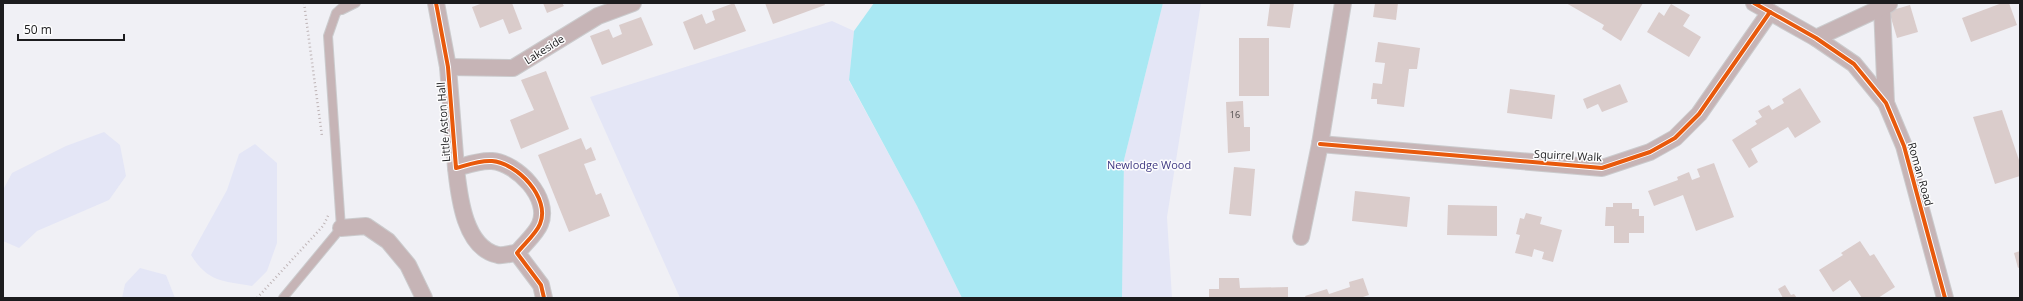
<svg xmlns="http://www.w3.org/2000/svg" width="2023" height="301" font-family="'Open Sans',sans-serif">
<style>
.green{fill:#e4e6f6}
.water{fill:#a9e8f3}
.building{fill:#dacccb}
.lines{fill:none;stroke-linecap:round;stroke-linejoin:round}
.service-casing{stroke:#cbcbcd;stroke-width:10}
.minor-casing{stroke:#cbcbcd;stroke-width:18}
.path{stroke:#beb4b6;stroke-width:2.5;stroke-dasharray:1 3;stroke-linecap:butt}
.service{stroke:#c6b4b6;stroke-width:8}
.minor{stroke:#c6b4b6;stroke-width:16}
.cycleway-casing{stroke:#fdfdfe;stroke-width:6}
.cycleway{stroke:#e8590c;stroke-width:4}
.labels{text-anchor:middle;dominant-baseline:central;stroke-width:3;stroke-linejoin:round;paint-order:stroke}
.number-label{font-size:9px;fill:#4c4849}
.street-label{font-size:11px;fill:#1c1c1e;stroke:#fdfdfe}
.park-label{font-size:11px;fill:#3f3982;stroke:#fdfdfe}
</style>
<rect width="100%" height="100%" fill="#f0f0f5"/>
<!-- green -->
<g class="green">
<path d="M 1163,3 L 1201,3 L 1167,217 L 1172,298 L 1122,298 L 1124,160 Z"/>
<path d="M 832,21 L 854,31 L 849,81 L 917,206 L 962,298 L 680,298 L 590,97 Z"/>
<path d="M 104,132 L 120,145 L 126,176 L 109,200 L 37,231 L 19,248 L 3,241 L 3,190 L 12,173 L 66,146 Z"/>
<path d="M 255,144 L 277,163 L 277,243 L 267,271 L 252,286 C 222,281 208,282 191,255 L 227,190 L 239,154 Z"/>
<path d="M 140,268 L 166,275 L 175,298 L 122,298 L 125,284 Z"/>
</g>
<!-- water -->
<path class="water" d="M 874,3 L 1163,3 L 1124,160 L 1122,298 L 962,298 L 917,206 L 849,80 L 854,31 Z"/>
<!-- building -->
<g class="building">
<path d="M 483,3 L 512,3 L 522,29 L 509,34 L 503,19 L 480,28 L 472,7 Z"/>
<path d="M 543,3 L 562,3 L 564,6 L 547,13 Z"/>
<path d="M 734,3 L 746,31 L 694,50 L 683,22 L 702,14 L 706,24 L 715,20 L 712,11 Z"/>
<path d="M 765,3 L 824,3 L 825,5 L 773,24 Z"/>
<path d="M 1270,3 L 1294,3 L 1290,28 L 1267,26 Z"/>
<path d="M 1375,3 L 1398,3 L 1396,20 L 1373,17 Z"/>
<path d="M 1566,3 L 1643,3 L 1621,41 L 1602,29 L 1604,25 Z"/>
<path d="M 2002,3 L 2009,3 L 2017,25 L 1971,42 L 1962,18 Z"/>
<path d="M 1671,4 L 1690,15 L 1683,26 L 1701,37 L 1689,57 L 1647,32 L 1659,12 L 1664,16 Z"/>
<path d="M 1910,5 L 1918,32 L 1897,38 L 1889,11 Z"/>
<path d="M 641,17 L 653,45 L 602,65 L 590,36 L 609,29 L 613,38 L 622,34 L 619,25 Z"/>
<rect x="1239" y="38" width="30" height="58"/>
<path d="M 1378,42 L 1420,48 L 1417,69 L 1409,69 L 1404,107 L 1377,104 L 1377,99 L 1371,99 L 1373,83 L 1382,84 L 1385,63 L 1375,62 Z"/>
<path d="M 546,71 L 569,129 L 521,149 L 510,120 L 534,110 L 521,80 Z"/>
<path d="M 1620,84 L 1628,102 L 1602,112 L 1598,104 L 1587,109 L 1583,99 Z"/>
<path d="M 1800,88 L 1821,122 L 1795,138 L 1788,127 L 1751,149 L 1758,162 L 1749,168 L 1732,140 L 1757,124 L 1755,121 L 1762,117 L 1758,111 L 1769,105 L 1772,110 L 1784,103 L 1782,99 Z"/>
<path d="M 1510,89 L 1555,95 L 1552,119 L 1507,113 Z"/>
<path d="M 1243,101 L 1244,127 L 1250,127 L 1250,151 L 1228,153 L 1226,102 Z"/>
<path d="M 2002,110 L 2020,163 L 2020,176 L 1995,184 L 1973,117 Z"/>
<path d="M 581,138 L 586,150 L 591,147 L 596,160 L 584,164 L 596,195 L 601,193 L 610,216 L 569,232 L 538,155 Z"/>
<path d="M 1714,163 L 1734,217 L 1696,231 L 1683,195 L 1654,206 L 1648,191 L 1678,180 L 1677,177 L 1689,172 L 1692,180 L 1700,177 L 1697,169 Z"/>
<path d="M 1234,167 L 1255,169 L 1251,216 L 1229,214 Z"/>
<path d="M 1355,191 L 1410,197 L 1407,227 L 1352,221 Z"/>
<path d="M 1613,203 L 1632,203 L 1632,209 L 1639,209 L 1639,216 L 1644,216 L 1644,233 L 1629,233 L 1629,243 L 1614,243 L 1614,226 L 1605,226 L 1606,207 L 1613,207 Z"/>
<path d="M 1448,205 L 1497,206 L 1497,236 L 1447,235 Z"/>
<path d="M 1526,213 L 1542,217 L 1540,224 L 1562,230 L 1553,262 L 1542,259 L 1544,252 L 1534,249 L 1532,257 L 1515,253 L 1520,235 L 1516,234 L 1520,218 L 1524,219 Z"/>
<path d="M 1860,241 L 1870,256 L 1874,254 L 1895,287 L 1878,298 L 1862,298 L 1850,280 L 1833,292 L 1819,270 L 1843,255 L 1841,253 Z"/>
<path d="M 2020,251 L 2020,267 L 2018,268 L 2014,253 Z"/>
<path d="M 1219,278 L 1239,278 L 1240,288 L 1288,287 L 1288,298 L 1209,298 L 1209,289 L 1219,289 Z"/>
<path d="M 1363,278 L 1369,295 L 1360,298 L 1306,298 L 1305,296 L 1327,289 L 1329,294 L 1350,287 L 1349,282 Z"/>
<path d="M 1785,285 L 1791,295 L 1794,294 L 1797,298 L 1783,298 L 1778,289 Z"/>
</g>
<g class="lines">
<defs>
<g id="service">
<path d="M 342,10 L 356,3"/>
<path d="M 283,298 L 341,228 L 328,36 L 336,13 L 347,3"/>
</g>
<g id="minor">
<path d="M 436,3 L 448,67 L 456,168 C 467,165 480,160 492,161 C 517,163 551,198 540,224 C 536,234 524,244 517,253 L 541,285 L 544,298"/>
<path d="M 1754,3 L 1816,38 L 1854,64 L 1886,103 L 1904,146 L 1945,298"/>
<path d="M 1882,7 L 1886,103"/>
<path d="M 1816,38 L 1889,4"/>
<path d="M 448,67 L 513,68 L 598,16 L 633,3"/>
<path d="M 1320,144 L 1602,168 L 1650,152 L 1675,138 L 1699,114 L 1770,12"/>
<path d="M 456,168 C 459,195 464,248 498,255 C 504,256 511,253 517,253"/>
<path d="M 341,228 L 366,226 L 388,241 L 408,265 L 424,298"/>
<path d="M 1301,237 L 1320,144 L 1343,3"/>
</g>
</defs>
<!-- service casing -->
<use href="#service" class="service-casing"/>
<!-- minor casing -->
<use href="#minor" class="minor-casing"/>
<!-- path -->
<g class="path">
<path d="M 304,3 L 322,136"/>
<path d="M 257,298 L 323,226 L 329,214"/>
</g>
<!-- service -->
<use href="#service" class="service"/>
<!-- minor -->
<use href="#minor" class="minor"/>
<defs>
<g id="cycleway">
<path d="M 436,3 L 448,67 L 456,168 C 467,165 480,160 492,161 C 517,163 551,198 540,224 C 536,234 524,244 517,253 L 541,285 L 544,298"/>
<path d="M 1754,3 L 1816,38 L 1854,64 L 1886,103 L 1904,146 L 1945,298"/>
<path d="M 1320,144 L 1602,168 L 1650,152 L 1675,138 L 1699,114 L 1770,12"/>
</g>
</defs>
<!-- cycleway casing -->
<use href="#cycleway" class="cycleway-casing"/>
<!-- cycleway -->
<use href="#cycleway" class="cycleway"/>
</g>
<g class="labels">
<!-- number labels -->
<g class="number-label">
<text x="1235" y="114">16</text>
</g>
<!-- street labels -->
<g class="street-label">
<text transform="translate(544 49) rotate(-32)">Lakeside</text>
<text transform="translate(443 122) rotate(-94)">Little Aston Hall</text>
<text transform="translate(1568 155) rotate(3)">Squirrel Walk</text>
<text transform="translate(1921 174) rotate(74)">Roman Road</text>
</g>
<!-- park labels -->
<g class="park-label">
<text x="1149" y="164">Newlodge Wood</text>
</g>
</g>
<!-- border -->
<rect width="2023" height="301" fill="none" stroke="#1c1c1e" stroke-width="8"/>
<!-- scale -->
<path d="M18 34v6h106v-6" fill="none" stroke="#1c1c1e" stroke-width="2"/>
<text x="24" y="34" font-size="12" fill="#1c1c1e" stroke="#fdfdfe" stroke-width="3" paint-order="stroke">50 m</text>
</svg>
